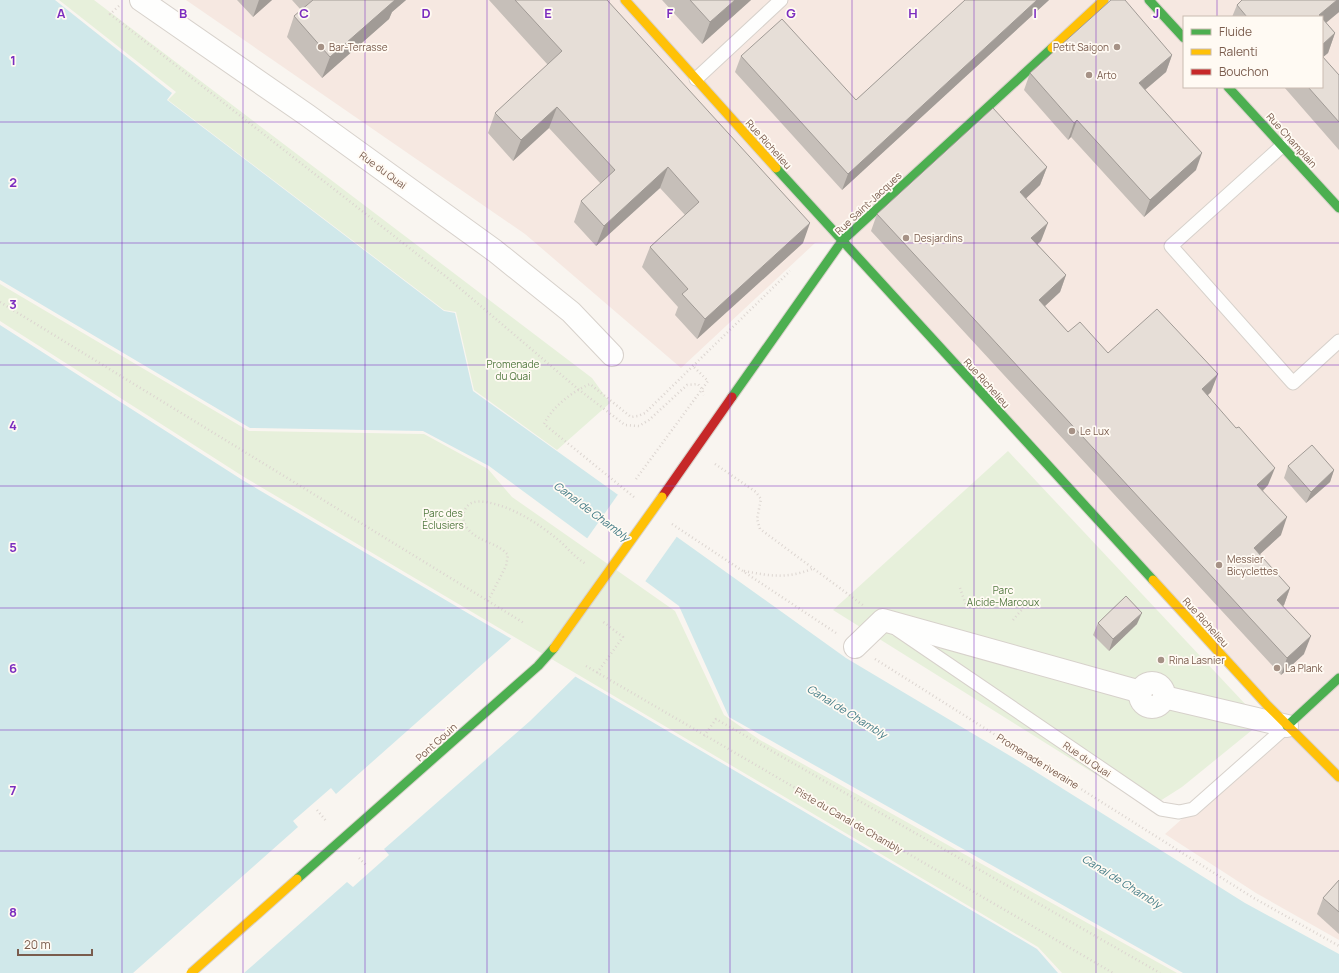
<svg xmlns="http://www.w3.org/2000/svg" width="1339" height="973" font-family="Manrope,sans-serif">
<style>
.commercial{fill:#f6e8e1;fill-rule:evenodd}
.green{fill:#e7f0db}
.water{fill:#d0e8ea}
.pier{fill:#f9f5f0}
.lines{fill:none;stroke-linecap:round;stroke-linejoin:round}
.lane-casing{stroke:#d7d1cb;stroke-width:15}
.street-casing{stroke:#d7d1cb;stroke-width:24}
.fast-casing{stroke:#d9d2cb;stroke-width:11}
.slow-casing{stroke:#d9d2cb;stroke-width:11}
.jam-casing{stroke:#d9d2cb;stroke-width:11}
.path{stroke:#dcd5d0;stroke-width:2.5;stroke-dasharray:1 3;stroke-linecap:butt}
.lane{stroke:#fefefd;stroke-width:13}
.street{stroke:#fefefd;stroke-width:22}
.fast{stroke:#4caf50;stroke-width:9}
.slow{stroke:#ffc107;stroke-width:9}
.jam{stroke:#c62828;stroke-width:9}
.fast-bridge-casing{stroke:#d9d2cb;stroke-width:11;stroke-linecap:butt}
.slow-bridge-casing{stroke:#d9d2cb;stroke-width:11;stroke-linecap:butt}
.fast-bridge{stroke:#4caf50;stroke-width:9}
.slow-bridge{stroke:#ffc107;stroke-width:9}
.wall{fill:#c6bfb9}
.shaded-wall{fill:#a19b96}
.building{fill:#e6ded7;stroke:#a19b96}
.grid{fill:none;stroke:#7b2cbf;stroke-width:1;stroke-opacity:0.55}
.poi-dot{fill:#a69286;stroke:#fffaf3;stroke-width:1.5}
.labels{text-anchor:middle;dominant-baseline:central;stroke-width:3.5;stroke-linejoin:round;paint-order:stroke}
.poi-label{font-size:10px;fill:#7a5c4d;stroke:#fffaf3;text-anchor:start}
.street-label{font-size:10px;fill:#7a5c4d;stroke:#fffaf3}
.park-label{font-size:10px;fill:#537a41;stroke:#fffaf3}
.water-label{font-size:11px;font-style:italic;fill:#437c86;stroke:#fffaf3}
.grid-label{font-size:13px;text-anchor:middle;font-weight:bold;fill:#7b2cbf;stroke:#fffaf3;stroke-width:3.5;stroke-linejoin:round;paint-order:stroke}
</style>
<rect width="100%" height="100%" fill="#f9f5f0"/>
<!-- commercial -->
<path class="commercial" d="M 186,0 L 1339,0 L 1339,940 L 1256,893 L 1165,834 L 1286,727 L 842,241 L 815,243 L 681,368 L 525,234 ZM 1184,17 L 1322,17 L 1322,87 L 1184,87 Z"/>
<!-- green -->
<g class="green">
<path d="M 59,0 L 94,0 L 592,378 L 610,403 L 557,450 L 474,390 L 456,312 L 444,310 L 168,100 L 176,92 Z"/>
<path d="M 0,284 L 249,431 L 424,434 L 488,469 L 512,497 L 675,611 L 724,715 L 760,740 L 1177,973 L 1062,973 L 1038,947 L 244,477 L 0,321 Z"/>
<path d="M 1008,451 L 1262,722 L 1182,787 L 1160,801 L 1135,799 L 833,610 Z"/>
</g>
<!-- water -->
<g class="water">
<path d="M 0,0 L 55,0 L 172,93 L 167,100 L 444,311 L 455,313 L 473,391 L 846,658 L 1017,760 L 1245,903 L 1339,954 L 1339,973 L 1183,973 L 729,717 L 679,606 L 489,466 L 423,431 L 250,428 L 0,280 Z"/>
<path d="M 0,325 L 244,481 L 1037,949 L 1058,973 L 0,973 Z"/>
</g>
<!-- pier -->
<g class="pier">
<path d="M 619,493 L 678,535 L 644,583 L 586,540 Z"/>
<path d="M 513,637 L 577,675 L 530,721 L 384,849 L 389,855 L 353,887 L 347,882 L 244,973 L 133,973 L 298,827 L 293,821 L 331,788 L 336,794 Z"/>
</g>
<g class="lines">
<defs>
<g id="lane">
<path d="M 696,79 L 781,0"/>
<path d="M 1282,146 L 1171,246 L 1293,383 L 1339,341"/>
<path d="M 898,630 L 1161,809 L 1179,812 L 1193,809 L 1287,726"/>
</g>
<g id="street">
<path d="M 141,0 L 307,115 L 495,251 L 571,312 L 612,355"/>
<path d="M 855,647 L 883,620 L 1141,692"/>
<circle cx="1152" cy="695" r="12"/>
<path d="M 1164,697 L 1287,726"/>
</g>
<g id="fast">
<path d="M 1149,0 L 1184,38"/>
<path d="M 1228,87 L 1339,208"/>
<path d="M 776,168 L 1153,580"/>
<path d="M 732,397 L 842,241 L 1052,48"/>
<path d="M 1287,726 L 1339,678"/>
</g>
<g id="slow">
<path d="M 625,0 L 776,168"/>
<path d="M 1052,48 L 1104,0"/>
<path d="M 1153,580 L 1268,706 L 1339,777"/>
</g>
<path id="jam" d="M 662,497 L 732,397"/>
</defs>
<!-- lane casing -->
<use href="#lane" class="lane-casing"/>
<!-- street casing -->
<use href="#street" class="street-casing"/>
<!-- fast casing -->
<use href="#fast" class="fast-casing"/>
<!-- slow casing -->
<use href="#slow" class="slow-casing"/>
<!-- jam casing -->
<use href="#jam" class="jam-casing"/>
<!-- path -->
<g class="path">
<path d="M 119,6 L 110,14 L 449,279 L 578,389 L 625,425 L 639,426 L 649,420 L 687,385 L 698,384 L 702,389 L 704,395"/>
<path d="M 0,302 L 524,623"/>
<path d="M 715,464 L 756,492 L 761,499 L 757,519 L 760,529 L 864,606"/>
<path d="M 636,479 L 708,381 L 692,365"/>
<path d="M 634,497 L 544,424 C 552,407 573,391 590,384 L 631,417 L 638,416 L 645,413 L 790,271"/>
<path d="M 672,524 L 836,633"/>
<path d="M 744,571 C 771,576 786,579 812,569"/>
<path d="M 960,588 L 966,605"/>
<path d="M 488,601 L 506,566 L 508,555 C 497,542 478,542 468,529 C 464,524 462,517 464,512 C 468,501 476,501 486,502 C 514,507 539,524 561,542 C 569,550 576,558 586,564"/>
<path d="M 1013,620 L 1024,607"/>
<path d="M 875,659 L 1252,897 L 1339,946"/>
<path d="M 586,666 L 1113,973"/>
<path d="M 597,673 L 623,637 L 602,621"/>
<path d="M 704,736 L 716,719 L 1160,973"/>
<path d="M 317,810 L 327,822"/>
<path d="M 359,858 L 366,865"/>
</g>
<!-- lane -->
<use href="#lane" class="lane"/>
<!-- street -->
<use href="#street" class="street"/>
<!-- fast -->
<use href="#fast" class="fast"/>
<!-- slow -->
<use href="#slow" class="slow"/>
<!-- jam -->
<use href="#jam" class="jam"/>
<defs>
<path id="fast-bridge" d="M 297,879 L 538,666 L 554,648"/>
<g id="slow-bridge">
<path d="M 554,648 L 662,497"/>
<path d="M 191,973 L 297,879"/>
</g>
</defs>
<!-- fast-bridge casing -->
<use href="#fast-bridge" class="fast-bridge-casing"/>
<!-- slow-bridge casing -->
<use href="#slow-bridge" class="slow-bridge-casing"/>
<!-- fast-bridge -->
<use href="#fast-bridge" class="fast-bridge"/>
<!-- slow-bridge -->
<use href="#slow-bridge" class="slow-bridge"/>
</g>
<!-- wall -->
<g class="wall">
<path d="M 237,0 L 272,0 L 253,17 Z"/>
<path d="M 292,0 L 406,0 L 392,12 L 389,19 L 322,78 L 287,37 L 294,16 L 301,10 Z"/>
<path d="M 489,0 L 607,0 L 803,243 L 697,339 L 675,315 L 678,307 L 642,267 L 650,247 L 685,215 L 660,188 L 596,246 L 574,222 L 581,201 L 601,184 L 549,128 L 513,161 L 488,133 L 495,113 L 548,65 Z"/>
<path d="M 662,0 L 751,0 L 702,44 Z"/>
<path d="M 965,0 L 1049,0 L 842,190 L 735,72 L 741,56 L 856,100 Z"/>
<path d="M 1242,0 L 1339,0 L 1339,12 L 1326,23 L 1335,33 L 1328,53 L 1323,57 L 1339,75 L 1339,150 L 1284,87 L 1322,87 L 1322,17 L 1232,17 L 1237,5 Z"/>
<path d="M 1172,55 L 1166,72 L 1145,90 L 1196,170 L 1144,217 L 1071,137 L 1068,140 L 1024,90 L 1030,73 Z"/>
<path d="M 1047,167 L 1040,185 L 1026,198 L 1041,241 L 1037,244 L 1066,275 L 1060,292 L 1045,306 L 1068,332 L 1108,353 L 1211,392 L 1208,395 L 1268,485 L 1263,491 L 1281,535 L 1259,555 L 1290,588 L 1284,605 L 1283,606 L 1304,654 L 1281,675 L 871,231 L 877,214 Z"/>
<path d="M 1288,466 L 1334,470 L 1330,482 L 1306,503 L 1284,478 Z"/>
<path d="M 1098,623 L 1137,624 L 1109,651 L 1093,635 Z"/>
<path d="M 1339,880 L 1339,934 L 1317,914 L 1323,898 Z"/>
</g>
<!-- shaded-wall -->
<g class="shaded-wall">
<path d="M 259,0 L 272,0 L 253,17 Z"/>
<path d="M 393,0 L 406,0 L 392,12 L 389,19 L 322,78 L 330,57 Z"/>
<path d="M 735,0 L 751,0 L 702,44 L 710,22 Z"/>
<path d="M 1037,0 L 1049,0 L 842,190 L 848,174 Z"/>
<path d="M 1337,0 L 1339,0 L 1339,12 L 1322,26 L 1322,17 L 1319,17 L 1319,15 Z"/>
<path d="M 1335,33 L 1328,53 L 1322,58 L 1322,45 Z"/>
<path d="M 1172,55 L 1166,72 L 1133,100 L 1139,83 Z"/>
<path d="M 557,107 L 549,128 L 513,161 L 521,140 Z"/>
<path d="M 1077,120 L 1071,137 L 1068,140 L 1074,123 Z"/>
<path d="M 1202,153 L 1196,170 L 1144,217 L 1150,200 Z"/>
<path d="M 668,167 L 660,188 L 596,246 L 604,226 Z"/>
<path d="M 1047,167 L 1040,185 L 1014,210 L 1020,192 Z"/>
<path d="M 810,223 L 803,243 L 697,339 L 705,319 Z"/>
<path d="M 1048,223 L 1041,241 L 1025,256 L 1031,238 Z"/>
<path d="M 1066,275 L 1060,292 L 1032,318 L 1039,300 Z"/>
<path d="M 1218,374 L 1211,392 L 1196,406 L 1202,389 Z"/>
<path d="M 1275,468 L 1268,485 L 1251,502 L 1257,485 Z"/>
<path d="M 1334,470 L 1330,482 L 1306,503 L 1311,492 Z"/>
<path d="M 1287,517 L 1281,535 L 1247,566 L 1254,548 Z"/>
<path d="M 1290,588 L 1284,605 L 1271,618 L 1277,600 Z"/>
<path d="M 1142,613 L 1137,624 L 1109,651 L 1113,639 Z"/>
<path d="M 1311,636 L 1304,654 L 1281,675 L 1287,658 Z"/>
</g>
<!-- building -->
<g class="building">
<path d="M 313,0 L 395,0 L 330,57 L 294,16 Z"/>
<path d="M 515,0 L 607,0 L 810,223 L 705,319 L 682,294 L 688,289 L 650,247 L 699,202 L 668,167 L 604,226 L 581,201 L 615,170 L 557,107 L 521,140 L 495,113 L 562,51 Z"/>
<path d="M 690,0 L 735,0 L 710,22 Z"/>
<path d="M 965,0 L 1037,0 L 848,174 L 741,56 L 782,19 L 856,100 Z"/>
<path d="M 1111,0 L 1125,0 L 1172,55 L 1139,83 L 1202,153 L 1150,200 L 1077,120 L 1074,123 L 1030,73 Z"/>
<path d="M 1242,0 L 1337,0 L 1319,15 L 1321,17 L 1247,17 L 1237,5 Z"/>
<path d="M 1322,18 L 1335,33 L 1322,45 Z"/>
<path d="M 1322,56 L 1339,75 L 1339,122 L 1308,87 L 1322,87 Z"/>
<path d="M 993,108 L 1047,167 L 1020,192 L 1048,223 L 1031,238 L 1066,275 L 1039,300 L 1068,332 L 1080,322 L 1108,353 L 1157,309 L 1218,374 L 1202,389 L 1236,428 L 1239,427 L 1275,468 L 1257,485 L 1287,517 L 1254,548 L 1290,588 L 1277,600 L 1311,636 L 1287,658 L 877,214 Z"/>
<path d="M 1312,445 L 1334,470 L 1311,492 L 1288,466 Z"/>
<path d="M 1126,596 L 1142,613 L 1113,639 L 1098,623 Z"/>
<path d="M 1339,880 L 1339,912 L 1323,898 Z"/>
</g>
<!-- grid -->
<path class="grid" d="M 122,0 L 122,973M 243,0 L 243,973M 365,0 L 365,973M 487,0 L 487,973M 609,0 L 609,973M 730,0 L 730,973M 852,0 L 852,973M 974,0 L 974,973M 1096,0 L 1096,973M 1217,0 L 1217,17M 1217,87 L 1217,973M 0,122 L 1339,122M 0,243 L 1339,243M 0,365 L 1339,365M 0,486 L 1339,486M 0,608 L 1339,608M 0,730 L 1339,730M 0,851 L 1339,851"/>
<!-- markers -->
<g class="poi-dot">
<circle cx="321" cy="47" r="4"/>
<circle cx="1117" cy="47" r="4"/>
<circle cx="1089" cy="75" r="4"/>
<circle cx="906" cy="238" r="4"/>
<circle cx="1072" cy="431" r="4"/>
<circle cx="1219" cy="565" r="4"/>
<circle cx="1161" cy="660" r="4"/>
<circle cx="1277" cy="668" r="4"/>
</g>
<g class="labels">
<!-- poi labels -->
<g class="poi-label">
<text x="329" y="47">Bar-Terrasse</text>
<text x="1109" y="47" text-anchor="end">Petit Saigon</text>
<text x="1097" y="75">Arto</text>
<text x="914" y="238">Desjardins</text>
<text x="1080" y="431">Le Lux</text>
<text x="1227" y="559">Messier<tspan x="1227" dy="12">Bicyclettes</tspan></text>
<text x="1169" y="660">Rina Lasnier</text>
<text x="1285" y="668">La Plank</text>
</g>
<!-- street labels -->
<g class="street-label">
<text transform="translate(1292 140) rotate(48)">Rue Champlain</text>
<text transform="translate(769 144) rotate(48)">Rue Richelieu</text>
<text transform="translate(383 170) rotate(36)">Rue du Quai</text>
<text transform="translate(868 203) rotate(-43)">Rue Saint-Jacques</text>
<text transform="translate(987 383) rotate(48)">Rue Richelieu</text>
<text transform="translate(1206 622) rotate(48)">Rue Richelieu</text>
<text transform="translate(436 742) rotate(-42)">Pont Gouin</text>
<text transform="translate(1087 759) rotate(34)">Rue du Quai</text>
<text transform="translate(1038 761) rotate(32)">Promenade riveraine</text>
<text transform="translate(849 820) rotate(30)">Piste du Canal de Chambly</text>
</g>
<!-- park labels -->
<g class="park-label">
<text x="513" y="364">Promenade<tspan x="513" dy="12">du Quai</tspan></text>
<text x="443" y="513">Parc des<tspan x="443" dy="12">Éclusiers</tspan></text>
<text x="1003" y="590">Parc<tspan x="1003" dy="12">Alcide-Marcoux</tspan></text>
</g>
<!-- water labels -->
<g class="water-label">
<text transform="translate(592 511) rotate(37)">Canal de Chambly</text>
<text transform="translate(847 711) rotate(32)">Canal de Chambly</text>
<text transform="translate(1122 881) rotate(32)">Canal de Chambly</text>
</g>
</g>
<g class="grid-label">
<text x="61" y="18">A</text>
<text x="183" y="18">B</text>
<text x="304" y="18">C</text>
<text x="426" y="18">D</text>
<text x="548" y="18">E</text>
<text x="670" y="18">F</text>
<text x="791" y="18">G</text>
<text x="913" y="18">H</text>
<text x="1035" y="18">I</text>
<text x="1156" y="18">J</text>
<text x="13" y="65">1</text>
<text x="13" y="187">2</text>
<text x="13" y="309">3</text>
<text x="13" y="430">4</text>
<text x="13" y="552">5</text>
<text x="13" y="673">6</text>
<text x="13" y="795">7</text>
<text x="13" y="917">8</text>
</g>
<!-- legend -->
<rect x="1183" y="16" width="140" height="72" fill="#fffaf3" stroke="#cabbb1"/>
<rect x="1191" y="29" width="20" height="6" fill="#4caf50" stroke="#cabbb1"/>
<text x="1219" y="36" font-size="12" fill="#7a5c4d">Fluide</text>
<rect x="1191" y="49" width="20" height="6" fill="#ffc107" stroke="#cabbb1"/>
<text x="1219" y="56" font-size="12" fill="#7a5c4d">Ralenti</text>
<rect x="1191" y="69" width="20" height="6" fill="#c62828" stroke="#cabbb1"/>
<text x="1219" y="76" font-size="12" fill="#7a5c4d">Bouchon</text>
<!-- scale -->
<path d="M18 949v6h74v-6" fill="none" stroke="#7a5c4d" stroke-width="2"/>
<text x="24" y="949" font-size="12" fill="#7a5c4d" stroke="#fffaf3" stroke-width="3" paint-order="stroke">20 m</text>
</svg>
